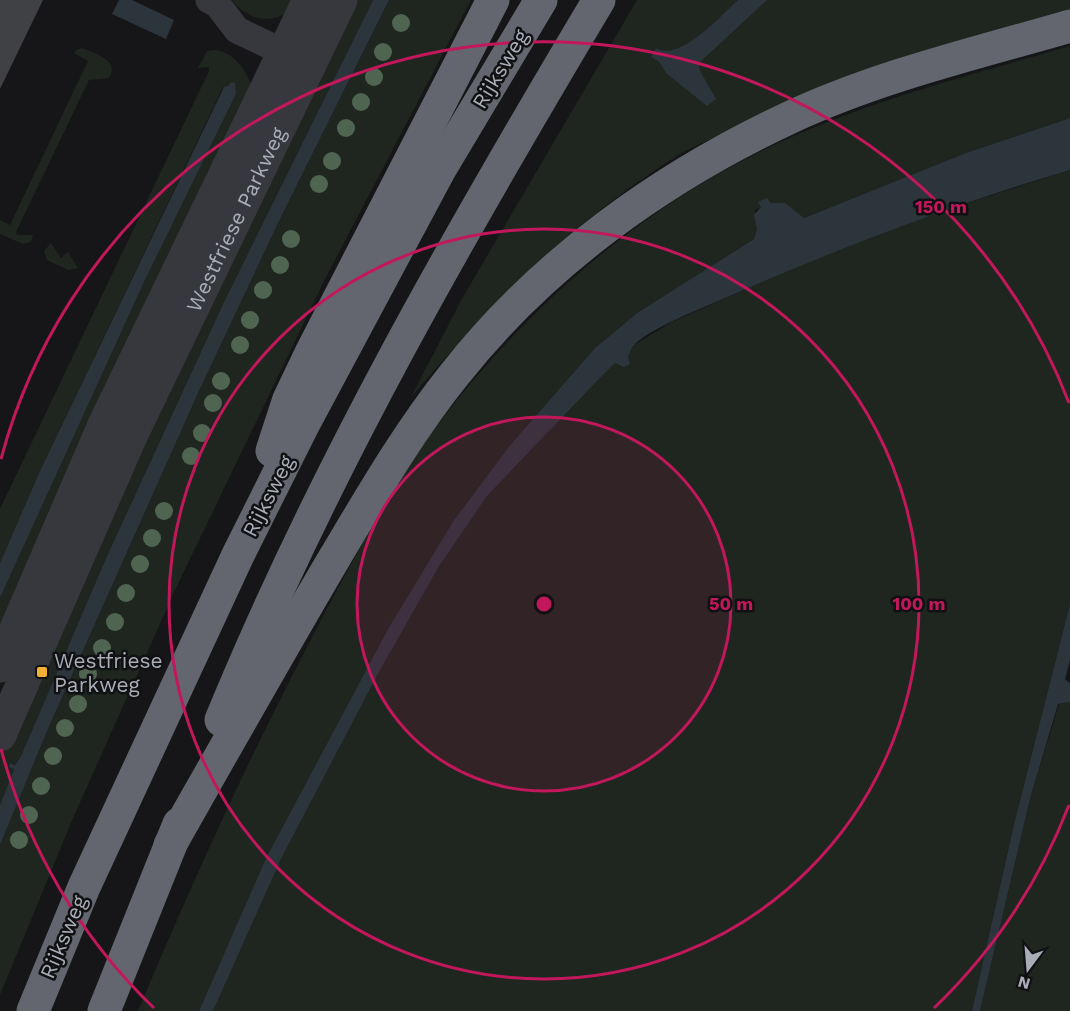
<svg xmlns="http://www.w3.org/2000/svg" width="1070" height="1011" font-family="'Work Sans',sans-serif">
<style>
.green{fill:#1e261f}
.water{fill:#2c353c}
.building{fill:#404145}
.lines{fill:none;stroke-linecap:round;stroke-linejoin:round}
.minor{stroke:#37383d;stroke-width:27}
.tertiary{stroke:#37383d;stroke-width:33}
.motorway{stroke:#63666e;stroke-width:33}
.tree{fill:#506452}
.ring{fill:none;stroke:#c2185b;stroke-width:3}
.poi-dot{fill:#f2b134;stroke:#111113;stroke-width:2}
.labels{text-anchor:middle;dominant-baseline:central;stroke-width:5;stroke-linejoin:round;paint-order:stroke}
.street-label{font-size:21px;fill:#a8adb8;stroke:#111113}
.poi-label{font-size:21px;fill:#a8adb8;stroke:#111113;text-anchor:start}
.centre{fill:#c2185b;stroke:#111113;stroke-width:3}
.ring-label{font-size:18px;text-anchor:middle;font-weight:bold;fill:#c2185b;stroke:#111113;stroke-width:5;stroke-linejoin:round;paint-order:stroke}
</style>
<rect width="100%" height="100%" fill="#161618"/>
<!-- green -->
<g class="green">
<path d="M 232,0 L 299,0 C 282,26 249,24 232,0 Z"/>
<path d="M 349,0 L 373,0 L 223,304 L 107,556 L 21,756 L 15,765 L 11,763 L 14,769 L 0,805 L 0,754 L 98,526 Z"/>
<path d="M 389,0 L 471,0 L 325,279 L 176,588 L 73,818 L 0,995 L 0,845 L 48,729 L 199,391 L 281,217 Z"/>
<path d="M 637,0 L 738,0 C 720,16 680,62 656,48 L 651,57 L 659,62 L 666,73 L 700,71 L 699,63 L 703,56 L 767,0 L 1070,0 L 1070,13 L 726,135 C 693,142 666,163 638,182 C 550,244 481,316 411,397 L 463,297 Z"/>
<path d="M 1070,46 L 1070,118 L 963,154 L 804,218 L 771,203 L 767,198 L 759,202 L 761,207 L 755,210 L 757,229 L 754,239 L 637,313 L 595,348 L 511,444 L 454,520 L 388,629 L 266,858 L 199,1011 L 138,1011 C 185,899 234,790 289,682 C 315,631 341,581 369,532 C 381,511 392,489 405,470 C 491,344 606,232 742,161 C 846,106 958,79 1070,46 Z"/>
<path d="M 82,48 C 96,54 120,60 109,78 L 89,80 L 16,232 L 17,235 L 33,235 L 31,242 L 23,244 L 0,234 L 0,220 L 10,225 L 88,61 L 74,53 L 76,50 Z"/>
<path d="M 214,50 C 233,52 244,67 251,84 L 0,645 L 0,598 L 145,280 L 236,94 L 229,85 L 223,87 L 39,473 L 0,563 L 0,509 L 209,71 L 209,67 L 198,68 L 207,51 Z"/>
<path d="M 1070,170 L 1070,604 L 1014,824 L 972,1011 L 213,1011 L 282,857 L 379,672 L 438,568 L 487,496 L 597,381 L 615,363 L 628,357 L 634,345 L 672,322 L 744,290 L 804,263 L 927,216 Z"/>
<path d="M 51,243 L 61,258 L 68,252 L 78,268 L 68,270 L 47,260 L 44,251 Z"/>
<path d="M 1070,702 L 1070,1011 L 980,1011 L 1030,799 L 1059,704 Z"/>
</g>
<!-- water -->
<g class="water">
<path d="M 119,0 L 132,0 L 174,20 L 166,39 L 112,14 Z"/>
<path d="M 373,0 L 389,0 L 281,217 L 199,391 L 48,729 L 0,845 L 0,805 L 14,769 L 9,767 L 10,763 L 15,765 L 21,756 L 107,556 L 223,304 Z"/>
<path d="M 738,0 L 767,0 L 699,63 L 700,71 L 716,99 L 707,106 L 666,73 L 659,62 L 651,57 L 656,48 C 680,62 720,16 738,0 Z"/>
<path d="M 231,82 L 235,83 L 236,94 L 145,280 L 0,598 L 0,563 L 39,473 L 224,87 L 229,85 Z"/>
<path d="M 1070,118 L 1070,170 C 951,205 836,249 723,299 C 702,308 649,329 634,345 C 631,348 630,354 628,357 L 630,364 L 624,367 L 615,363 L 597,381 L 487,496 L 438,568 L 379,672 L 282,857 L 213,1011 L 199,1011 L 266,858 L 388,629 L 454,520 L 511,444 L 595,348 L 637,313 L 754,239 L 757,229 L 754,215 L 761,207 L 758,202 L 767,198 L 771,203 L 785,203 L 804,218 L 963,154 Z"/>
<path d="M 1070,604 L 1070,660 L 1065,679 L 1070,683 L 1070,702 L 1058,704 L 1030,799 L 980,1011 L 972,1011 L 1014,824 Z"/>
</g>
<!-- building -->
<path class="building" d="M 0,0 L 43,0 L 0,89 Z"/>
<g class="lines">
<!-- minor -->
<path class="minor" d="M 209,0 L 217,4 L 237,30 L 285,53"/>
<!-- tertiary -->
<g class="tertiary">
<path d="M 0,666 L 104,425 L 309,0"/>
<path id="s1" d="M 0,735 L 131,436 L 341,0"/>
</g>
<!-- motorway -->
<g class="motorway">
<path d="M 272,451 L 289,399 L 311,353 L 493,0"/>
<path d="M 221,720 C 324,469 460,233 599,0"/>
<path d="M 170,845 C 225,748 279,652 335,557 C 372,495 409,431 454,375 C 542,263 662,177 791,117 C 879,76 977,53 1070,26"/>
<path d="M 33,1011 L 84,887 L 238,555 L 302,427 L 440,169 L 541,0"/>
<path d="M 104,1011 L 179,824"/>
</g>
</g>
<!-- trees -->
<g class="tree">
<circle cx="401" cy="23" r="9"/>
<circle cx="383" cy="52" r="9"/>
<circle cx="374" cy="77" r="9"/>
<circle cx="361" cy="102" r="9"/>
<circle cx="346" cy="128" r="9"/>
<circle cx="332" cy="161" r="9"/>
<circle cx="319" cy="184" r="9"/>
<circle cx="291" cy="239" r="9"/>
<circle cx="280" cy="265" r="9"/>
<circle cx="263" cy="290" r="9"/>
<circle cx="250" cy="320" r="9"/>
<circle cx="240" cy="345" r="9"/>
<circle cx="221" cy="381" r="9"/>
<circle cx="213" cy="403" r="9"/>
<circle cx="202" cy="433" r="9"/>
<circle cx="191" cy="456" r="9"/>
<circle cx="164" cy="511" r="9"/>
<circle cx="152" cy="538" r="9"/>
<circle cx="140" cy="564" r="9"/>
<circle cx="126" cy="593" r="9"/>
<circle cx="115" cy="622" r="9"/>
<circle cx="102" cy="648" r="9"/>
<circle cx="88" cy="674" r="9"/>
<circle cx="78" cy="704" r="9"/>
<circle cx="65" cy="728" r="9"/>
<circle cx="53" cy="756" r="9"/>
<circle cx="41" cy="786" r="9"/>
<circle cx="29" cy="815" r="9"/>
<circle cx="19" cy="840" r="9"/>
</g>
<!-- distance rings -->
<circle cx="544" cy="604" r="187" fill="#c2185b" fill-opacity=".12"/>
<g class="ring">
<circle cx="544" cy="604" r="187"/>
<circle cx="544" cy="604" r="375"/>
<path d="M1069 805A562 562 0 0 1 934 1008M154 1008A562 562 0 0 1 1 749M1 459A562 562 0 0 1 1069 403"/>
</g>
<!-- markers -->
<rect class="poi-dot" x="36" y="666" width="12" height="12" rx="3"/>
<g class="labels">
<!-- street labels -->
<g class="street-label">
<text transform="translate(500 69) rotate(-59)">Rijksweg</text>
<text stroke="none"><textPath href="#s1" startOffset="567">Westfriese Parkweg</textPath></text>
<text transform="translate(268 496) rotate(-63)">Rijksweg</text>
<text transform="translate(63 937) rotate(-67)">Rijksweg</text>
</g>
<!-- poi labels -->
<g class="poi-label">
<text x="54" y="660">Westfriese<tspan x="54" dy="24">Parkweg</tspan></text>
</g>
</g>
<circle cx="544" cy="604" r="9" class="centre"/>
<g class="ring-label">
<text x="941" y="213">150 m</text>
<text x="731" y="610">50 m</text>
<text x="919" y="610">100 m</text>
</g>
<!-- north arrow -->
<g transform="translate(1028 969) rotate(196)" stroke="#111113" stroke-width="4.5" paint-order="stroke">
<path d="M0-4.5L10 22L0 15L-10 22Z" fill="#a8adb8"/>
<text y="-9" font-size="16" font-weight="bold" text-anchor="middle" fill="#a8adb8">N</text>
</g>
</svg>
